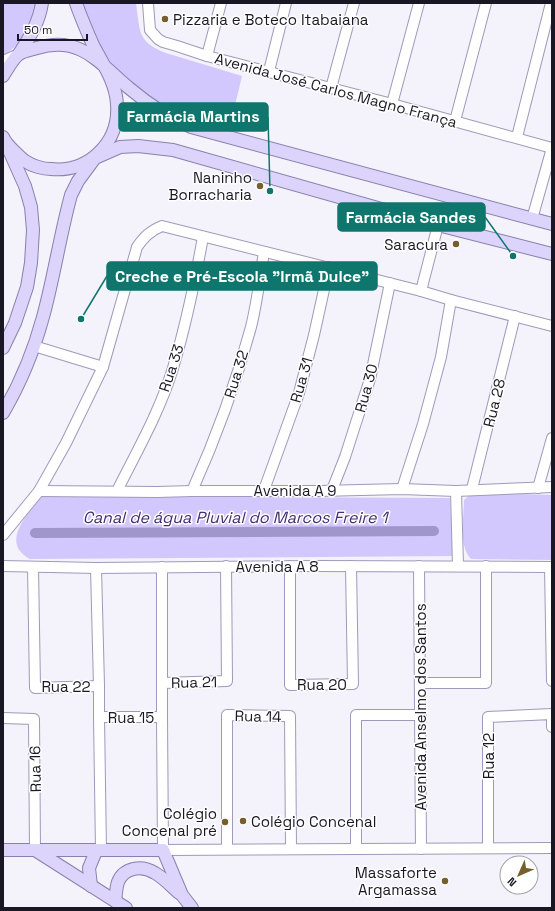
<svg xmlns="http://www.w3.org/2000/svg" width="555" height="911" font-family="'Space Grotesk',sans-serif">
<style>
.green{fill:#d2c8fd}
.lines{fill:none;stroke-linecap:round;stroke-linejoin:round}
.canal{stroke:#a196cb;stroke-width:10}
.minor-casing{stroke:#a099bb;stroke-width:12}
.major-casing{stroke:#8980ad;stroke-width:14}
.minor{stroke:#fff;stroke-width:10}
.major{stroke:#dcd4fa;stroke-width:12}
.poi-dot{fill:#765f2f;stroke:#fff;stroke-width:1.5}
.labels{text-anchor:middle;dominant-baseline:central;stroke-width:3;stroke-linejoin:round;paint-order:stroke}
.poi-label{font-size:15px;fill:#1a1724;stroke:#fff;text-anchor:end}
.street-label{font-size:15px;fill:#1a1724;stroke:#fff}
.water-label{font-size:16px;font-style:italic;fill:#412e6f;stroke:#fff}
.leader{fill:none;stroke:#0f766e;stroke-width:1.5}
.callout-dot{fill:#0f766e;stroke:#fff;stroke-width:1.5}
.callout{fill:#0f766e;stroke:#0f766e;stroke-width:1.5}
.callout-label{font-size:16px;text-anchor:middle;font-weight:bold;fill:#fff}
</style>
<rect width="100%" height="100%" fill="#f4f2fa"/>
<!-- green -->
<g class="green">
<path d="M 3,3 L 38,3 C 37,10 34,15 31,21 C 23,39 19,45 3,56 Z"/>
<path d="M 82,3 L 136,3 C 140,31 137,42 166,53 L 242,76 L 228,134 L 207,129 L 164,110 L 120,75 L 106,56 L 93,32 Z"/>
<path d="M 490,493 L 552,495 L 552,560 L 471,559 C 458,545 464,518 464,500 L 471,494 Z"/>
<path d="M 42,496 L 450,498 L 453,556 L 30,559 C 0,543 26,516 42,496 Z"/>
</g>
<g class="lines">
<!-- canal -->
<path class="canal" d="M 35,533 L 434,531"/>
<defs>
<g id="minor">
<path d="M 148,3 L 150,30 L 158,39 L 163,42 L 177,46 L 207,56 L 392,104 L 552,148"/>
<path d="M 207,56 L 221,3"/>
<path d="M 3,61 L 19,54"/>
<path d="M 269,71 L 286,3"/>
<path d="M 331,88 L 354,3"/>
<path d="M 392,104 L 419,3"/>
<path d="M 455,121 L 486,3"/>
<path d="M 517,137 L 551,3"/>
<path d="M 532,219 L 552,148"/>
<path d="M 421,291 L 438,225"/>
<path d="M 34,346 L 103,367"/>
<path d="M 538,488 L 552,438"/>
<path d="M 402,489 L 423,424 L 441,357 L 451,300"/>
<path d="M 472,489 L 515,316"/>
<path d="M 264,490 L 299,393 L 314,335 L 329,267"/>
<path d="M 332,490 L 345,457 L 370,379 L 390,283"/>
<path d="M 39,491 L 157,492 L 192,491 L 319,491 L 402,489 L 456,491 L 552,487"/>
<path d="M 117,491 C 137,451 160,411 173,368 C 186,325 195,281 203,237"/>
<path d="M 192,491 C 216,438 236,383 251,327 C 257,303 260,277 264,252"/>
<path d="M 456,491 L 458,566"/>
<path d="M 3,535 L 39,491 L 66,443 L 103,367 L 137,247 C 144,237 150,231 162,226 L 421,291 L 451,300 L 552,326"/>
<path d="M 3,566 L 96,568 L 316,566 L 552,567"/>
<path d="M 290,566 L 290,685 L 353,684 L 351,566"/>
<path d="M 419,566 L 421,849"/>
<path d="M 33,567 L 35,688 L 99,686 L 96,568"/>
<path d="M 162,567 L 162,683 L 227,681 L 226,566"/>
<path d="M 550,567 L 552,681"/>
<path d="M 162,683 L 162,717"/>
<path d="M 421,683 L 486,683 L 486,566"/>
<path d="M 99,717 L 99,686"/>
<path d="M 3,718 L 34,719 L 35,850"/>
<path d="M 488,848 L 488,717 L 552,714 L 552,727"/>
<path d="M 227,849 L 227,715 L 290,716 L 291,849"/>
<path d="M 356,849 L 356,715 L 421,715"/>
<path d="M 101,850 L 99,717 L 162,717 L 163,850 L 552,848"/>
</g>
<g id="major">
<path d="M 19,54 C 29,38 39,23 42,3"/>
<path d="M 3,76 C 6,71 15,57 19,54 C 24,51 31,50 37,48 C 81,35 99,63 129,88 C 148,104 169,118 191,127 L 552,224"/>
<path d="M 3,137 C 6,144 11,148 16,153 C 19,156 22,159 25,161 C 32,166 43,169 51,169 C 89,173 120,142 117,104 C 116,83 103,64 93,45 C 87,31 81,18 76,3"/>
<path d="M 3,348 L 15,323 L 27,287 L 31,263 L 33,230 L 31,207 L 25,186 L 8,148"/>
<path d="M 3,413 C 20,384 34,350 43,317 C 54,277 60,235 71,195 L 78,181 L 95,158 L 120,147 L 138,146 L 173,150 L 438,225 L 552,254"/>
<path d="M 3,850 L 163,850 L 182,895 L 192,908"/>
<path d="M 35,850 L 126,908"/>
<path d="M 91,886 L 89,868 L 96,851"/>
<path d="M 115,901 C 116,895 116,888 118,882 C 124,867 142,865 155,873 C 164,878 171,886 179,893"/>
</g>
</defs>
<!-- minor casing -->
<use href="#minor" class="minor-casing"/>
<!-- major casing -->
<use href="#major" class="major-casing"/>
<!-- minor -->
<use href="#minor" class="minor"/>
<!-- major -->
<use href="#major" class="major"/>
</g>
<!-- markers -->
<g class="poi-dot">
<circle cx="165" cy="19" r="4"/>
<circle cx="260" cy="186" r="4"/>
<circle cx="456" cy="244" r="4"/>
<circle cx="243" cy="821" r="4"/>
<circle cx="225" cy="822" r="4"/>
<circle cx="445" cy="881" r="4"/>
</g>
<g class="labels">
<!-- poi labels -->
<g class="poi-label">
<text x="173" y="19" text-anchor="start">Pizzaria e Boteco Itabaiana</text>
<text x="252" y="177">Naninho<tspan x="252" dy="17">Borracharia</tspan></text>
<text x="448" y="244">Saracura</text>
<text x="217" y="813">Colégio<tspan x="217" dy="17">Concenal pré</tspan></text>
<text x="251" y="821" text-anchor="start">Colégio Concenal</text>
<text x="437" y="872">Massaforte<tspan x="437" dy="17">Argamassa</tspan></text>
</g>
<!-- street labels -->
<g class="street-label">
<text transform="translate(336 90) rotate(15)">Avenida José Carlos Magno França</text>
<text transform="translate(171 368) rotate(-72)">Rua 33</text>
<text transform="translate(236 374) rotate(-73)">Rua 32</text>
<text transform="translate(301 380) rotate(-74)">Rua 31</text>
<text transform="translate(366 388) rotate(-75)">Rua 30</text>
<text transform="translate(494 403) rotate(-76)">Rua 28</text>
<text x="295" y="490">Avenida A 9</text>
<text x="277" y="566">Avenida A 8</text>
<text transform="translate(194 682) rotate(-1)">Rua 21</text>
<text x="322" y="684">Rua 20</text>
<text x="66" y="686">Rua 22</text>
<text transform="translate(420 707) rotate(-90)">Avenida Anselmo dos Santos</text>
<text transform="translate(258 716) rotate(1)">Rua 14</text>
<text x="131" y="717">Rua 15</text>
<text transform="translate(488 756) rotate(-90)">Rua 12</text>
<text transform="translate(35 769) rotate(-91)">Rua 16</text>
</g>
<!-- water labels -->
<g class="water-label">
<text x="235" y="517">Canal de água Pluvial do Marcos Freire 1</text>
</g>
</g>
<!-- callouts -->
<path class="leader" d="M270 191L268 117M513 256L485 217M81 319L107 276"/>
<g class="callout-dot">
<circle cx="270" cy="191" r="4"/>
<circle cx="513" cy="256" r="4"/>
<circle cx="81" cy="319" r="4"/>
</g>
<g class="callout">
<rect x="119" y="103" width="149" height="28" rx="4"/>
<rect x="338" y="203" width="147" height="28" rx="4"/>
<rect x="107" y="262" width="270" height="28" rx="4"/>
</g>
<g class="callout-label">
<text x="193" y="122">Farmácia Martins</text>
<text x="411" y="223">Farmácia Sandes</text>
<text x="242" y="282">Creche e Pré-Escola "Irmã Dulce"</text>
</g>
<!-- border -->
<rect width="555" height="911" fill="none" stroke="#1a1724" stroke-width="8"/>
<!-- north arrow -->
<g transform="translate(519 875) rotate(225)"><circle r="19" fill="#ffffff" stroke="#a3a2a7"/>
<path d="M0-3L7 15L0 10L-7 15Z" fill="#765f2f"/>
<text y="-6" font-size="11" font-weight="bold" text-anchor="middle" fill="#1a1724">N</text>
</g>
<!-- scale -->
<path d="M18 34v6h69v-6" fill="none" stroke="#1a1724" stroke-width="2"/>
<text x="24" y="34" font-size="12" fill="#1a1724" stroke="#ffffff" stroke-width="3" paint-order="stroke">50 m</text>
</svg>
